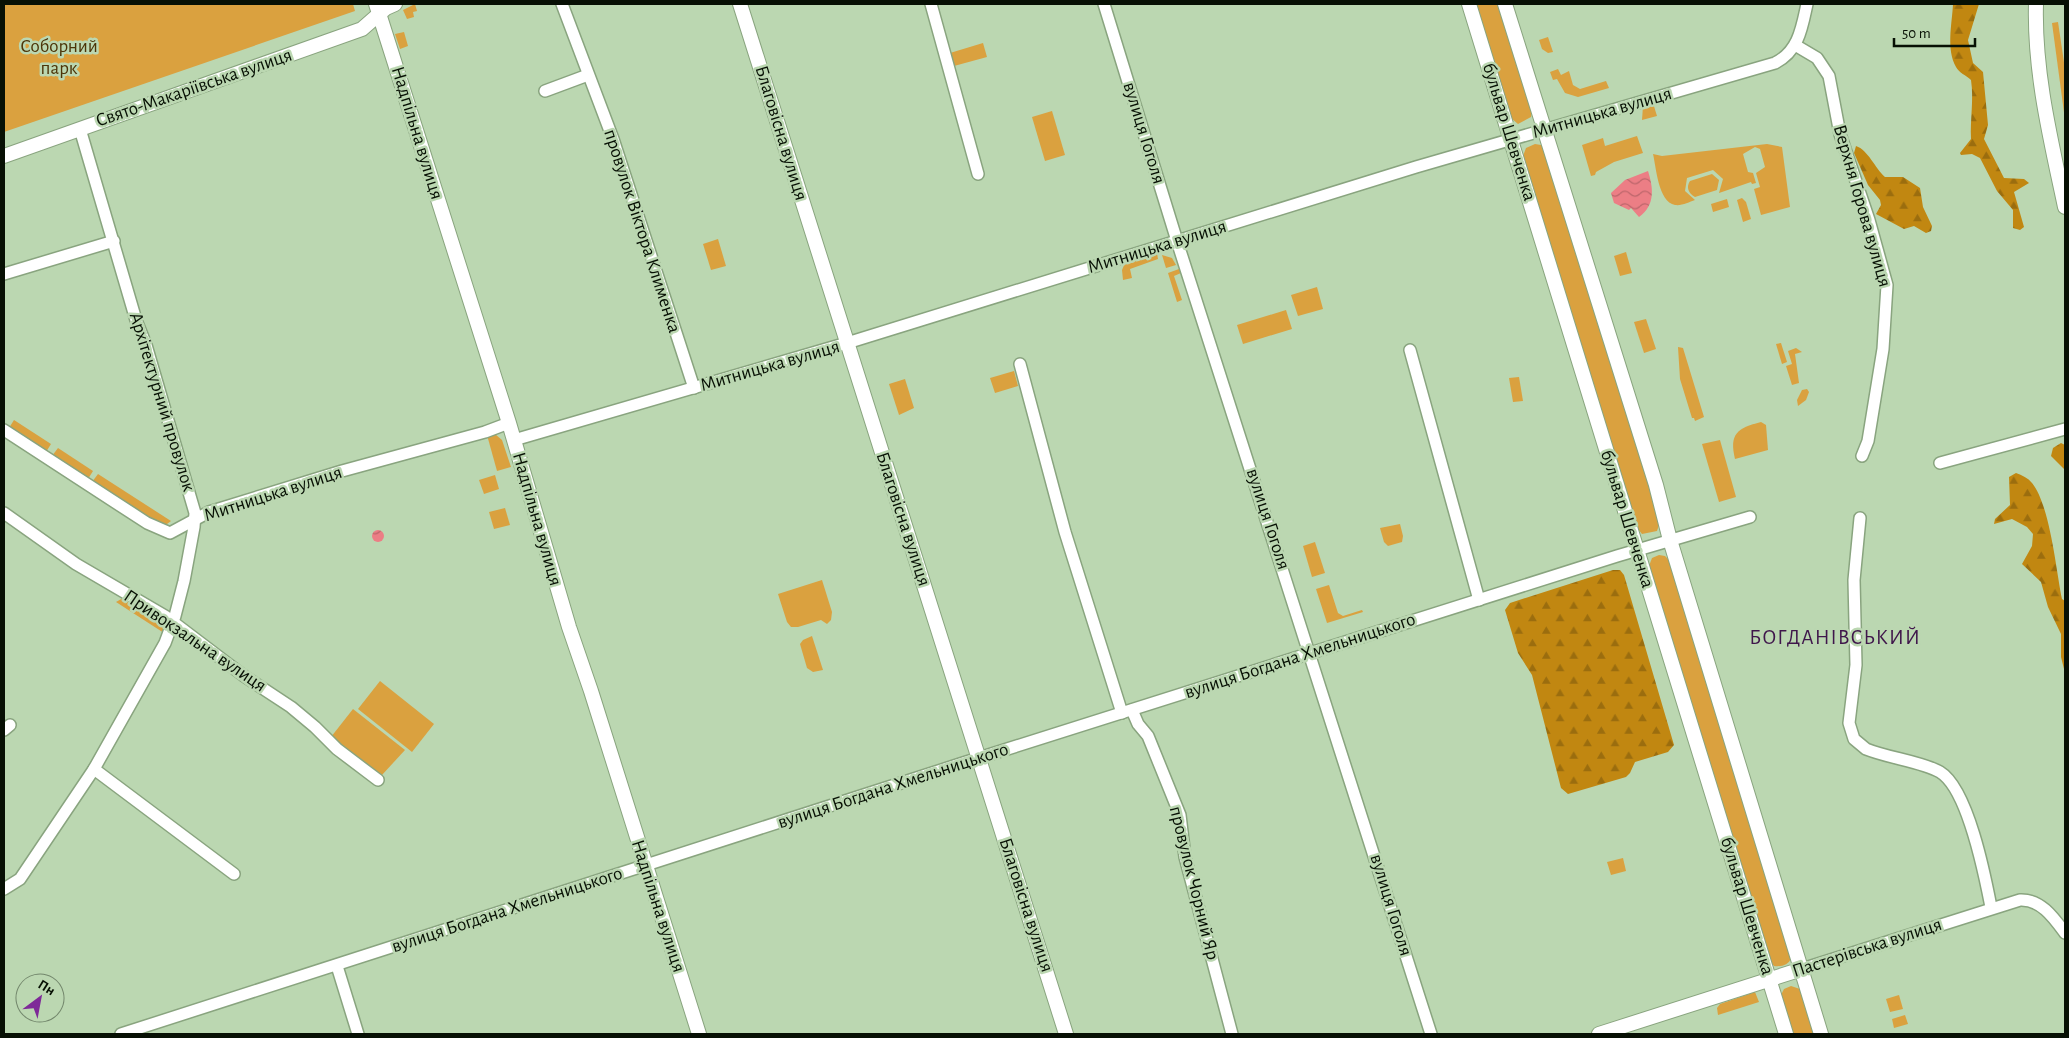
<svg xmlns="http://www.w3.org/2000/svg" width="2069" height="1038" font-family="'Alegreya Sans',sans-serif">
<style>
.green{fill:#daa13f}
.forest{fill:url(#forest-firs)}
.water{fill:url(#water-waves)}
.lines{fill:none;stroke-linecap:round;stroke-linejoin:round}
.minor-casing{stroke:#89a47f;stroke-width:14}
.major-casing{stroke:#89a47f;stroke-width:16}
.minor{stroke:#fff;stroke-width:11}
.major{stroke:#fff;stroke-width:14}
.labels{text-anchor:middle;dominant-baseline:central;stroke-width:5;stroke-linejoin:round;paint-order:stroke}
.park-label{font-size:19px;fill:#4c3408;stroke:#bbd7b1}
.street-label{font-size:19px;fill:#071004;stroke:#bbd7b1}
.quarter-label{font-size:21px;letter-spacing:1px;fill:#3f164b;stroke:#bbd7b1}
</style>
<defs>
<pattern id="forest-firs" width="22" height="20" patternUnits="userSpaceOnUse" patternTransform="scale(1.25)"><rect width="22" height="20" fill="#c18711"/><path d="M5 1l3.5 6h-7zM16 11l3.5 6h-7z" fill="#9b6d0e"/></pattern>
<pattern id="water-waves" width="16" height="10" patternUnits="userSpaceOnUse" patternTransform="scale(1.25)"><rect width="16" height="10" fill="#ec7e85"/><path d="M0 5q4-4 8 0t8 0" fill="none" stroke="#bd666b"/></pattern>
</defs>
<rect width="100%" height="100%" fill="#bbd7b1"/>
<!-- green -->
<g class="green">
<path d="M 4,4 L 353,4 L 355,11 L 4,132 Z"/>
<path d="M 415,4 L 417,11 L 413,12 L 414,17 L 407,19 L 403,10 Z"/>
<path d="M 1475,4 L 1498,4 L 1532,111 L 1531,117 L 1518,124 L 1511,118 Z"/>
<path d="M 2058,22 L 2065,69 L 2065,120 L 2052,23 Z"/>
<path d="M 404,32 L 408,46 L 400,49 L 395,34 Z"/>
<path d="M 1548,37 L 1553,52 L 1548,53 L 1542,49 L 1539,40 Z"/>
<path d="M 983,43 L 987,57 L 954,66 L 950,53 Z"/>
<path d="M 1558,69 L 1561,75 L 1569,71 L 1573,85 L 1580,89 L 1606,81 L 1609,88 L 1578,97 L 1565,93 L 1557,79 L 1553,80 L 1550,72 Z"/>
<path d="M 1653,103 L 1657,116 L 1642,120 L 1643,106 Z"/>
<path d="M 1052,111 L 1065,155 L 1045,161 L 1032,117 Z"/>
<path d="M 1637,136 L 1643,153 L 1614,162 L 1596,172 L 1595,175 L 1591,176 L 1582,145 L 1603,138 L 1605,146 Z"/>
<path d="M 1535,144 L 1541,145 L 1545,150 L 1660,522 L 1657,531 L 1642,534 L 1638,529 L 1523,156 L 1526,148 Z"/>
<path d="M 1767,144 L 1782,147 L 1790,207 L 1761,215 L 1754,189 L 1760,187 L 1756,173 L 1765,167 L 1760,149 L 1755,147 L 1743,154 L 1748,172 L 1753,173 L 1756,183 L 1752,184 L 1751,182 L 1719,193 L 1723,179 L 1713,170 L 1687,178 L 1685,191 L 1695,200 C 1689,202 1682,206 1675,205 C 1658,202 1656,166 1653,154 L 1662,156 Z"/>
<path d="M 1712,174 L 1719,180 L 1717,190 L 1695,197 C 1688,193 1686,187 1690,181 Z"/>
<path d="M 1742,198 L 1746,202 L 1751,219 L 1743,222 L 1737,200 Z"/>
<path d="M 1727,199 L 1729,207 L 1713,212 L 1711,204 Z"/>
<path d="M 718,239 L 726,266 L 711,270 L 703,244 Z"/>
<path d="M 1626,252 L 1632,273 L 1620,276 L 1614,256 Z"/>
<path d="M 1157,253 L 1158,259 L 1130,269 L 1132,278 L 1123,280 L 1122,270 L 1125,263 Z"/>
<path d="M 1162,255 L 1172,258 L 1176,265 L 1166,268 Z"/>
<path d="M 1179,269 L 1181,273 L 1174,276 L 1182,300 L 1177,302 L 1168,273 Z"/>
<path d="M 1317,287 L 1323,309 L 1298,316 L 1291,295 Z"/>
<path d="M 1286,310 L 1292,329 L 1243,344 L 1237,325 Z"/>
<path d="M 1646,319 L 1656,349 L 1644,353 L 1634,322 Z"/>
<path d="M 1781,343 L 1787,362 L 1782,364 L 1776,344 Z"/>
<path d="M 1678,347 L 1683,348 L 1704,417 L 1695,421 L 1694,418 L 1692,418 L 1680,379 Z"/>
<path d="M 1796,348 L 1802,352 L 1795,354 L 1799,383 L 1792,385 L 1786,366 L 1792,364 L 1788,351 Z"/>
<path d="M 1014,371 L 1018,386 L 995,393 L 990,378 Z"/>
<path d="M 1519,377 L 1523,401 L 1513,402 L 1509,378 Z"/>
<path d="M 905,379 L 914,408 L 899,415 L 889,384 Z"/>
<path d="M 1807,389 L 1809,392 L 1806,400 L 1798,406 L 1797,400 L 1802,390 Z"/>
<path d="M 14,420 L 51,444 L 46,452 L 9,428 Z"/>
<path d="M 1761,422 L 1766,425 L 1768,450 L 1735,459 C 1729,434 1737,428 1761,422 Z"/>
<path d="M 495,434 L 502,440 L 511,467 L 497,471 L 487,435 Z"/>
<path d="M 1720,440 L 1736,497 L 1719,502 L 1702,444 Z"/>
<path d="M 58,448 L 93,471 L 88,479 L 52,456 Z"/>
<path d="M 98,474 L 171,521 L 167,524 L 159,524 L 92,482 Z"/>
<path d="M 495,475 L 499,489 L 484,494 L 479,480 Z"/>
<path d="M 505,508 L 510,525 L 494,529 L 489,512 Z"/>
<path d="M 1400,524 L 1403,536 L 1402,542 L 1388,546 L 1384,542 L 1380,528 Z"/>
<path d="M 1315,542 L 1325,573 L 1312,577 L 1303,546 Z"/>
<path d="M 1659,555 L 1665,556 L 1669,560 L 1791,958 C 1789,965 1781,967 1774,966 L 1770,961 L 1649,566 L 1652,558 Z"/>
<path d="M 822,580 L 832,612 L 831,620 L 827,624 L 821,620 L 798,627 L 791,627 L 787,622 L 778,594 Z"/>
<path d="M 1329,585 L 1338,613 L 1343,616 L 1362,610 L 1363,612 L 1327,623 L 1316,589 Z"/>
<path d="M 123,598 L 164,622 L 166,626 L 164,633 L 116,602 Z"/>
<path d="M 812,636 L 823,670 L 813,672 L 807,668 L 800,644 L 803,640 Z"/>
<path d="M 380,681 L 434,724 L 412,752 L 358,709 Z"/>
<path d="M 353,709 L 405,750 L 382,775 L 331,737 Z"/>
<path d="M 1623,858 L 1626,871 L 1611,875 L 1607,862 Z"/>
<path d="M 1791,986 L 1800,989 L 1814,1034 L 1792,1034 L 1781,995 L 1784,989 Z"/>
<path d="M 1755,992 L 1759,1002 L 1718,1015 L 1717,1008 L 1720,1004 Z"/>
<path d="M 1899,995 L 1903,1009 L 1890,1012 L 1886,999 Z"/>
<path d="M 1905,1015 L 1908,1024 L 1894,1028 L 1892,1019 Z"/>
</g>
<!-- forest -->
<g class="forest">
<path d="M 1953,4 L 1979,4 L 1968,40 L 1973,63 L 1983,72 L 1988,125 L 1984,139 L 2004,178 L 2024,179 L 2029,183 L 2014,192 L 2024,227 L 2020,230 L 2013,228 L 2013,210 L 1997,191 L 1980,158 L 1972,154 L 1961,155 L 1960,153 L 1971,139 C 1970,119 1974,100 1971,80 C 1966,75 1959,73 1956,67 C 1946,49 1952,24 1953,4 Z"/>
<path d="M 1856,146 C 1868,150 1875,168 1885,177 L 1903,177 L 1920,188 L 1923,207 L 1932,226 L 1931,231 L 1926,233 L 1914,226 L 1904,229 L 1876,214 L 1881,205 L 1880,200 L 1868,185 L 1854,153 Z"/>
<path d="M 2061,443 L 2065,445 L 2065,470 L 2051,456 L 2053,448 Z"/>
<path d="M 2016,473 C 2022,475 2028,478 2032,483 C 2050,505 2056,570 2062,599 L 2065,601 L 2065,673 L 2061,657 L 2061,634 L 2048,607 L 2041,582 L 2022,564 L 2032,546 L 2033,534 L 2027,527 L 2012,519 L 1994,524 L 1995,519 L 2010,505 L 2009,477 Z"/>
<path d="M 1613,570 L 1620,570 L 1624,575 L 1674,745 L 1668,752 L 1635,762 L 1630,773 L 1626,777 L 1568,794 L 1561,788 L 1532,675 L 1518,653 L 1505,610 L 1510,603 Z"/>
</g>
<!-- water -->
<g class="water">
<path d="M 1648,171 C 1653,187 1656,205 1639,217 L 1631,208 L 1629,210 L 1614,203 L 1611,193 L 1625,180 Z"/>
<circle cx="378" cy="536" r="6"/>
</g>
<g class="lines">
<defs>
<g id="minor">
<path d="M 562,4 L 613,139 L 694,388"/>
<path d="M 931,4 L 978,174"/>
<path d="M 1104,4 L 1177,241 L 1431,1034"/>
<path d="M 1795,45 L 1817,58 L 1829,76 L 1840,134 L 1869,220 L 1887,285 L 1883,349 L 1868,441 L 1862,456"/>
<path d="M 545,91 L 588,75"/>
<path d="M 4,274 L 114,241"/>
<path d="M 1410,350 L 1479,600"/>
<path d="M 1020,364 L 1065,532 L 1122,713"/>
<path d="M 4,430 L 147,523 L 170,533 L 209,512 L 342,471 L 485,432 L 509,423"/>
<path d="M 514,440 L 847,343 L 1416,167 L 1775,63 C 1799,51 1802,27 1807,4"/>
<path d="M 1940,463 L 2065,429"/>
<path d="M 4,513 L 76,564 L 165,616 L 244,676 L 291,707 L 315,727 L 337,749 L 378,780"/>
<path d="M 1860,518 L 1854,580 L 1856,665 L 1849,723 L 1854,739 L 1866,749 C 1888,758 1923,762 1940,772 C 1968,789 1985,876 1991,907"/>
<path d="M 1132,710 L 1138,724 L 1148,736 L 1180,815 L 1185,857 L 1232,1034"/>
<path d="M 4,730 L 10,725"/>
<path d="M 94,769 L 234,874"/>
<path d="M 4,889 L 20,879 L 94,769 L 165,643 L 175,616 L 184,581 L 194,527 L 195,513 L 146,345 L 136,320 L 80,129"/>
<path d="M 337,966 L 358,1034"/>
<path d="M 1802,969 L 2020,900 C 2041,899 2054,918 2065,933"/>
<path d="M 121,1034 L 960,764 L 1617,556 L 1750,517"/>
</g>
<g id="major">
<path d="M 376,4 L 509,423 L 569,627 L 591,691 L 699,1034"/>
<path d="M 740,4 L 1066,1034"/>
<path d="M 1469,4 L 1786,1034"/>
<path d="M 1505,4 L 1656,485 L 1670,540 L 1821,1034"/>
<path d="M 2036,4 C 2034,72 2051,141 2065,207"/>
<path d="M 4,156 L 362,29 L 386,8 L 395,4"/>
<path d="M 1599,1034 L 1802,969"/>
</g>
</defs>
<!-- minor casing -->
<use href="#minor" class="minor-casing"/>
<!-- major casing -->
<use href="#major" class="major-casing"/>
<!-- minor -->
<use href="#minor" class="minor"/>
<!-- major -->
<use href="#major" class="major"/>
</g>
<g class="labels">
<!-- park labels -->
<g class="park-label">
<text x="59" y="46">Соборний<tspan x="59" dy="22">парк</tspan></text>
</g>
<!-- street labels -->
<g class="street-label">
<text transform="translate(194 88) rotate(-19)">Свято-Макаріївська вулиця</text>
<text transform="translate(1602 113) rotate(-16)">Митницька вулиця</text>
<text transform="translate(1509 132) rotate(73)">бульвар Шевченка</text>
<text transform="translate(417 133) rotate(73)">Надпільна вулиця</text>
<text transform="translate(781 133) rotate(73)">Благовісна вулиця</text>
<text transform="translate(1144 133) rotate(73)">вулиця Гоголя</text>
<text transform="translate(1862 206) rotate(74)">Верхня Горова вулиця</text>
<text transform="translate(642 231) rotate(72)">провулок Віктора Клименка</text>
<text transform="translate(1157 247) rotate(-17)">Митницька вулиця</text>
<text transform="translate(770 366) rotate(-16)">Митницька вулиця</text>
<text transform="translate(162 402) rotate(73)">Архітектурний провулок</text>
<text transform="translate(273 494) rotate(-18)">Митницька вулиця</text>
<text transform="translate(537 519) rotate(74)">Надпільна вулиця</text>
<text transform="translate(903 519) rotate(72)">Благовісна вулиця</text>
<text transform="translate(1268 519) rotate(72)">вулиця Гоголя</text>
<text transform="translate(1627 519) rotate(73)">бульвар Шевченка</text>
<text transform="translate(195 641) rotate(34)">Привокзальна вулиця</text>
<text transform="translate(1300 656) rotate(-18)">вулиця Богдана Хмельницького</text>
<text transform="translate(893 786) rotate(-18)">вулиця Богдана Хмельницького</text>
<text transform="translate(1194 883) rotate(76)">провулок Чорний Яр</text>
<text transform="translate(1026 905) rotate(72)">Благовісна вулиця</text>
<text transform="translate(1391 905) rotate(73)">вулиця Гоголя</text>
<text transform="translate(658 906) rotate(72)">Надпільна вулиця</text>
<text transform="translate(1747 906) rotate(73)">бульвар Шевченка</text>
<text transform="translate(507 910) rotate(-18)">вулиця Богдана Хмельницького</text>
<text transform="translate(1867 948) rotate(-18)">Пастерівська вулиця</text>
</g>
<!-- quarter labels -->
<g class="quarter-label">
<text x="1835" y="637">БОГДАНІВСЬКИЙ</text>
</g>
</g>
<!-- border -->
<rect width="2069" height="1038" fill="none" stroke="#071004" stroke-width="10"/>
<!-- north arrow -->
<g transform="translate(40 998) rotate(32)"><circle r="24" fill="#bbd7b1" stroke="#73876c"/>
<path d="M0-4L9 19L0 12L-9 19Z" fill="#7e2998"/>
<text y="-8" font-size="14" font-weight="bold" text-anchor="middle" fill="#071004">Пн</text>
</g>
<!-- scale -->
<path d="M1894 38v8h81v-8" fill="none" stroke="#071004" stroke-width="2.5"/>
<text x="1902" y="38" font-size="15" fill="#071004" stroke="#bbd7b1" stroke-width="4" paint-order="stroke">50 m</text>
</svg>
